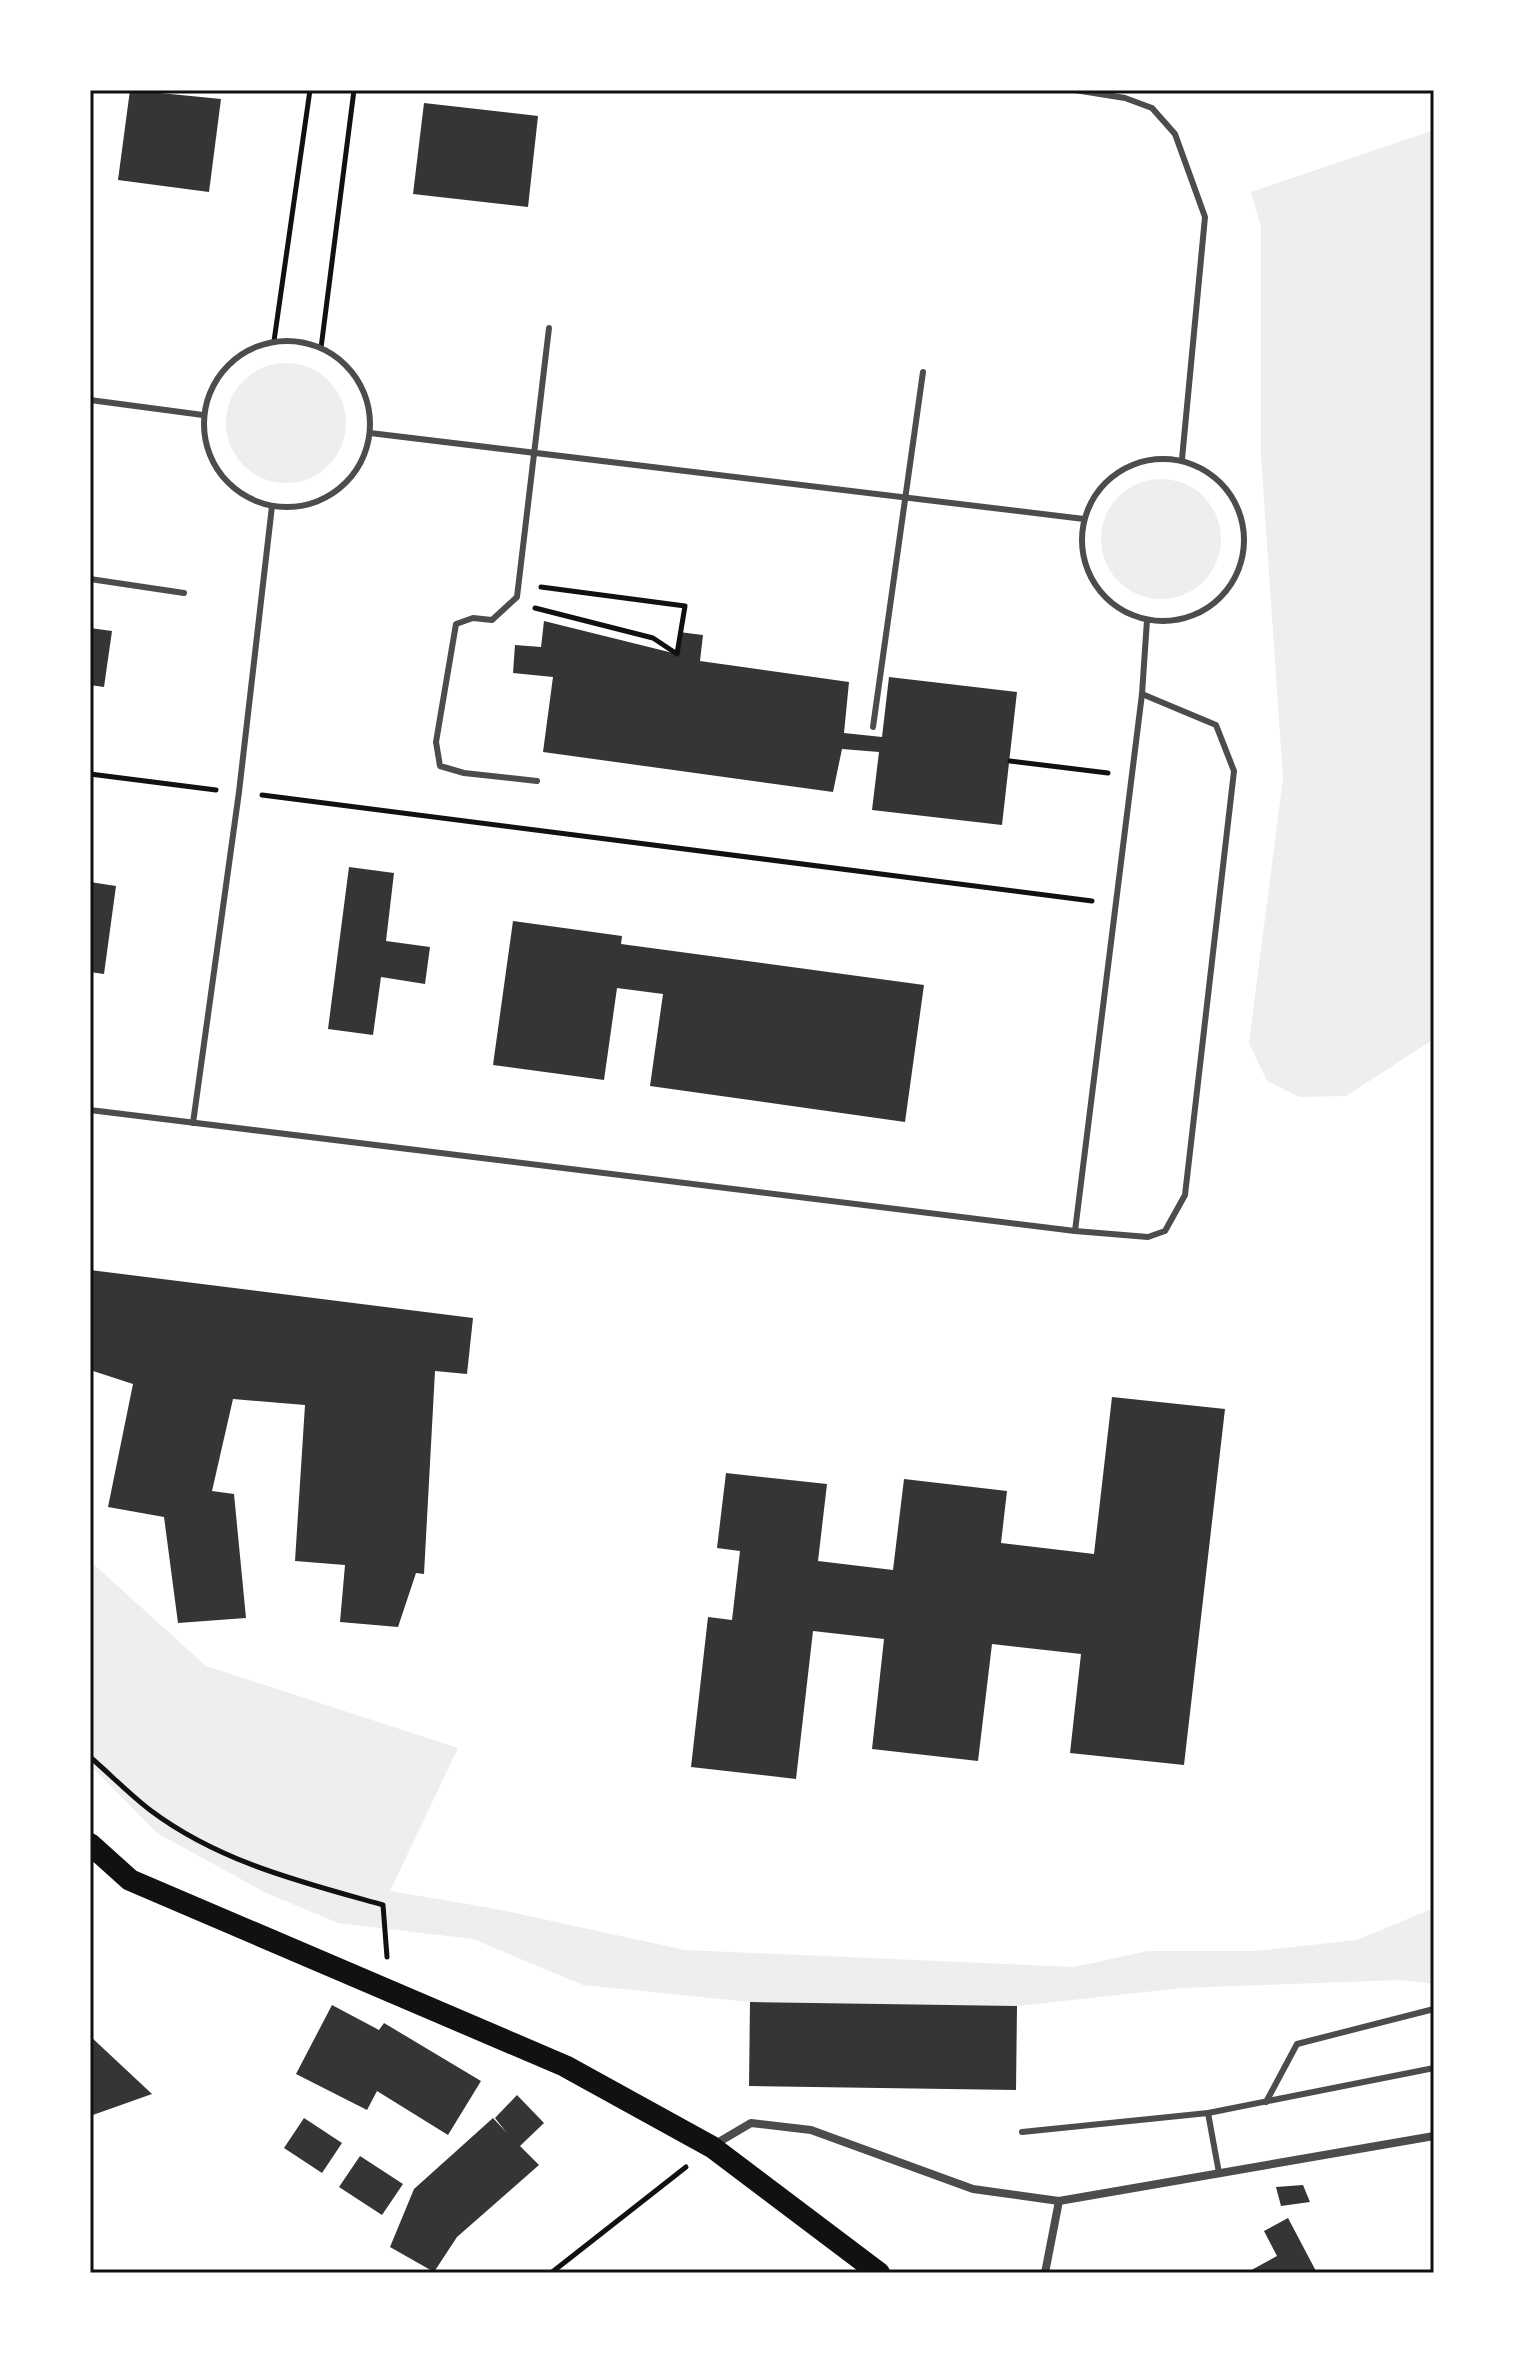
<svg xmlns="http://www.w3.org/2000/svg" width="1524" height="2363" font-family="'Asap Condensed',sans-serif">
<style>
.green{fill:#eee}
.building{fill:#353535}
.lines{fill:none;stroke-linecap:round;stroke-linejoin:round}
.path{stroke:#111;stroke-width:5}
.service{stroke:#4c4c4c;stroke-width:6}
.minor{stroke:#4c4c4c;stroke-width:8}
.trunk{stroke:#111;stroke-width:22}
.neatline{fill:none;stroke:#111;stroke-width:3}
</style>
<rect width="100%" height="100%" fill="#fff"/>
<!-- green -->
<g class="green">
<path d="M 1434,130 L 1434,1039 L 1346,1096 L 1299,1097 L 1267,1081 L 1249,1043 L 1283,778 L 1261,456 L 1261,227 L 1251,192 Z"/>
<circle cx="286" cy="423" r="60"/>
<circle cx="1161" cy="539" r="60"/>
<path d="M 90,1561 L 206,1666 L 458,1748 L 390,1891 L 496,1909 L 685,1950 L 1074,1967 L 1148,1951 L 1255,1951 L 1357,1940 L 1434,1908 L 1434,1984 L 1401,1980 L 1182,1988 L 1017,2006 L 750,2002 L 583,1985 L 473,1939 L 338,1923 L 266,1893 L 157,1833 L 90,1765 L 90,1757 L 115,1777 L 90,1754 Z"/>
</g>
<!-- building -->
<g class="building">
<path d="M 130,90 L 221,99 L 209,192 L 118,180 Z"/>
<path d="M 424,103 L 538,116 L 528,207 L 413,194 Z"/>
<path d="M 544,621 L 677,654 L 679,632 L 703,635 L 700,661 L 849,682 L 844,733 L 882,737 L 889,677 L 1017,692 L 1002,825 L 872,810 L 879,752 L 842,749 L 833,792 L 543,752 L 553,677 L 513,673 L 515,645 L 541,647 Z"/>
<path d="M 90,628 L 112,631 L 104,687 L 90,685 Z"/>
<path d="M 349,867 L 394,873 L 386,941 L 430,947 L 425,984 L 381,977 L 373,1035 L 328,1029 Z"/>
<path d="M 90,882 L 116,886 L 104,974 L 90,972 Z"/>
<path d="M 513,921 L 622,936 L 621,944 L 924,985 L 905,1122 L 650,1086 L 663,994 L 617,988 L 604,1080 L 493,1065 Z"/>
<path d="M 90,1270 L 473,1318 L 467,1374 L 435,1371 L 424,1574 L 416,1573 L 398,1627 L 340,1622 L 345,1565 L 295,1561 L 305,1405 L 233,1399 L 212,1491 L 234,1494 L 246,1618 L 178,1623 L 164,1517 L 108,1507 L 133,1384 L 90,1370 Z"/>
<path d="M 1112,1397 L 1225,1409 L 1184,1765 L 1070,1753 L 1081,1654 L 992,1644 L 978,1761 L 872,1749 L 884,1639 L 813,1631 L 796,1779 L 691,1767 L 708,1617 L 732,1620 L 740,1551 L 717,1548 L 726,1473 L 827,1484 L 818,1561 L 893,1570 L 904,1479 L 1007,1491 L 1001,1543 L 1094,1554 Z"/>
<path d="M 750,2002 L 1017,2006 L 1016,2090 L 749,2086 Z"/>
<path d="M 332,2005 L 379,2030 L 384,2023 L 481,2081 L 448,2135 L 377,2091 L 367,2110 L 296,2074 Z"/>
<path d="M 90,2036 L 152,2094 L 90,2116 Z"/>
<path d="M 517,2095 L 544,2123 L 520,2146 L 539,2165 L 457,2237 L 434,2272 L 390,2247 L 414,2189 L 493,2118 L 506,2132 L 495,2118 Z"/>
<path d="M 304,2118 L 342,2143 L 322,2173 L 284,2148 Z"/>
<path d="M 360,2156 L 403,2184 L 382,2215 L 339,2187 Z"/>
<path d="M 1303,2185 L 1310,2202 L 1281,2206 L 1276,2187 Z"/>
<path d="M 1288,2218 L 1317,2273 L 1246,2273 L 1277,2256 L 1264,2231 Z"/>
</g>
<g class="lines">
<!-- path -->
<g class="path">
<path d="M 274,341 L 310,90"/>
<path d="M 321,348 L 354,90"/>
<path d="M 535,608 L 653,638 L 677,654 L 685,606 L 541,587"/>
<path d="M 1010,761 L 1108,773"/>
<path d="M 90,774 L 216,790"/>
<path d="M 262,795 L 1092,901"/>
<path d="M 90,1757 C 110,1774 129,1794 150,1810 C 219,1862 301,1882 383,1905 L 387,1957"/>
<path d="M 551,2273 L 686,2167"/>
</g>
<!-- service -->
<g class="service">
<path d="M 1075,90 L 1125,98 L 1152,108 L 1175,134 L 1205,217 L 1182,459"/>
<circle cx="287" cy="424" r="83"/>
<path d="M 90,400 L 203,415"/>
<path d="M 370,433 L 1084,519"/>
<circle cx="1163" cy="540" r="81"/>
<path d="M 90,579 L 184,593"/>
<path d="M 873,727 L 923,372"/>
<path d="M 537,781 L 464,773 L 440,766 L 436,742 L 456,624 L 473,618 L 492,620 L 517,597 L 549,328"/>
<path d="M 90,1110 L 1075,1231 L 1148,1237 L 1165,1231 L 1185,1195 L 1234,771 L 1216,725 L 1142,694"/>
<path d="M 193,1123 L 239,792 L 272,506"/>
<path d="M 1075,1231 L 1142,694 L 1147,620"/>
<path d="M 1266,2102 L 1297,2044 L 1434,2009"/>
<path d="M 1208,2113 L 1434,2068"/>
<path d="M 1022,2132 L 1208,2113 L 1219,2173"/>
</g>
<!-- minor -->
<g class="minor">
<path d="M 712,2146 L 751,2123 L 811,2130 L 973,2189 L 1059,2201 L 1434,2136"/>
<path d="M 1045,2273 L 1059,2201"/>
</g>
<!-- trunk -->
<path class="trunk" d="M 90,1844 L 130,1880 L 565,2066 L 712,2147 L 879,2273"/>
</g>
<!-- border -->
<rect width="1524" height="2363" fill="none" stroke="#ffffff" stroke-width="184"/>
<rect x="92" y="92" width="1340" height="2179" class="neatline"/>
</svg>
